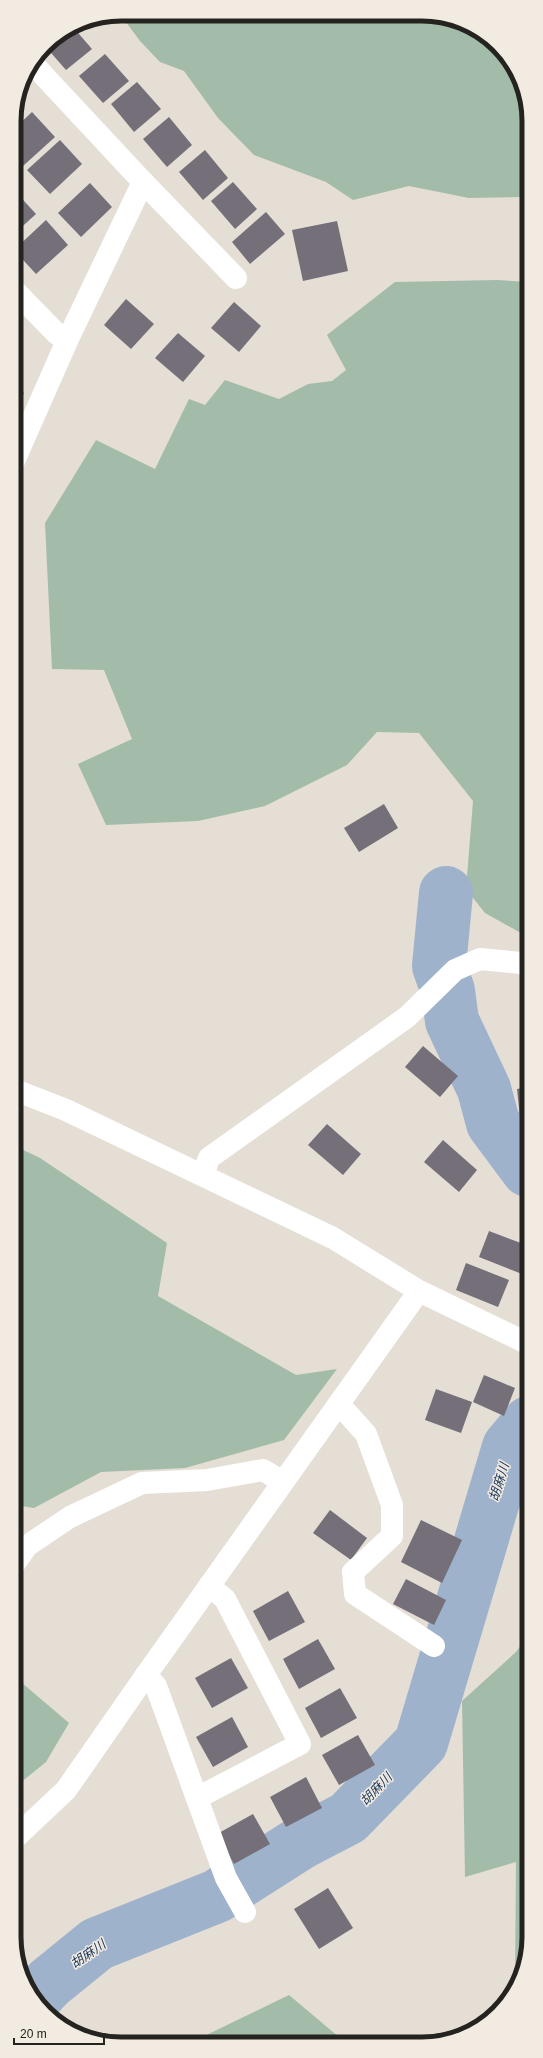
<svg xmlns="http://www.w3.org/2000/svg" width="543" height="2058" font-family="Arial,'Noto Sans JP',sans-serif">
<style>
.green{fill:#a3bca9}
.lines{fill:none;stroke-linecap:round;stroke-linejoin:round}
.river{stroke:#9fb2cb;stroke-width:54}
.building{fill:#746f78}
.minor{stroke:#fff;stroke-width:22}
.labels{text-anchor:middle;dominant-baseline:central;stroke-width:3;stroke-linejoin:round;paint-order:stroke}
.water-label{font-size:13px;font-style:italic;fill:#1a365a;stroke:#f1ebe2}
.rim{fill:none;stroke:#252320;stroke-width:5}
</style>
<rect width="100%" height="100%" fill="#e4ded5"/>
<!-- green -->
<g class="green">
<path d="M 120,14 L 443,16 L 498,46 L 518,74 L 528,107 L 528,197 L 469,198 L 409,186 L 353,200 L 326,182 L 254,155 L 218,118 L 184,71 L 160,62 L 140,41 Z"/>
<path d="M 497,280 L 528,282 L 528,937 L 485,913 L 466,889 L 473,801 L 419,733 L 377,732 L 347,765 L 265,806 L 198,821 L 106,825 L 78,764 L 132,739 L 104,670 L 52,669 L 45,523 L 96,440 L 155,469 L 189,399 L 205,405 L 225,380 L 279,399 L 308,384 L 332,381 L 346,370 L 327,335 L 395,282 Z"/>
<path d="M 15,1146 L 40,1158 L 167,1243 L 158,1296 L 296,1375 L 337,1369 L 284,1440 L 185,1468 L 101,1472 L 34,1508 L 15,1505 Z"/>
<path d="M 529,1634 L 529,1944 L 521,1978 L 515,1987 L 516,1862 L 465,1877 L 462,1701 L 516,1652 Z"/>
<path d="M 15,1677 L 69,1723 L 46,1762 L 15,1787 Z"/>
<path d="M 289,1995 L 346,2043 L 192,2042 Z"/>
</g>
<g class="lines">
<!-- river -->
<g class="river">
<path d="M 446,893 L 439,966 L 448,991 L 452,1021 L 484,1089 L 493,1123 L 528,1170"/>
<path d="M 36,1997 L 49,1983 L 97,1944 L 217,1896 L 302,1842 L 348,1818 L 421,1743 L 509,1447 L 529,1423"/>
</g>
</g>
<!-- building -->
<g class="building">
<path d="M 73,27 L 92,49 L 66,70 L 45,46 Z"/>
<path d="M 105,54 L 129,81 L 103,103 L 79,76 Z"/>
<path d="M 137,82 L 161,109 L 134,132 L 111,104 Z"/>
<path d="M 32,112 L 55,137 L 23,166 L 14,157 L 14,129 Z"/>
<path d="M 169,117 L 192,145 L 167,167 L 143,139 Z"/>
<path d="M 60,140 L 82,164 L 50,194 L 27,170 Z"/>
<path d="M 205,150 L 228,178 L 203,200 L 179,172 Z"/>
<path d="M 233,182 L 257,209 L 235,229 L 211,201 Z"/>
<path d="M 90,183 L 112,207 L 81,237 L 58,213 Z"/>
<path d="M 14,190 L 36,214 L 14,234 Z"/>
<path d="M 266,212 L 285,234 L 250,264 L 232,242 Z"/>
<path d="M 46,220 L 68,245 L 36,274 L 14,250 Z"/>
<path d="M 337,221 L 348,271 L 303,281 L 292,230 Z"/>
<path d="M 126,299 L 154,324 L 131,349 L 104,325 Z"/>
<path d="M 234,302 L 261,326 L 239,352 L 211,328 Z"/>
<path d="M 178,333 L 205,356 L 183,382 L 155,358 Z"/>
<path d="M 14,388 L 24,393 L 14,410 Z"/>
<path d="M 384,804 L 398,828 L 359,852 L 344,828 Z"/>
<path d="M 423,1046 L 458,1076 L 440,1097 L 405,1067 Z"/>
<path d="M 528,1087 L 528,1126 L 521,1127 L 517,1089 Z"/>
<path d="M 327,1124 L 361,1154 L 343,1175 L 308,1145 Z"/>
<path d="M 443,1140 L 477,1170 L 459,1192 L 424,1162 Z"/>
<path d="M 528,1206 L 528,1228 L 521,1225 Z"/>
<path d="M 489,1231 L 529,1246 L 529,1257 L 522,1274 L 479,1257 Z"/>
<path d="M 466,1263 L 509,1280 L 498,1307 L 456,1290 Z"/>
<path d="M 484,1375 L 515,1388 L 504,1416 L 473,1402 Z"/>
<path d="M 436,1389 L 472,1402 L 461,1433 L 425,1420 Z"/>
<path d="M 330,1510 L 367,1538 L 351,1560 L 313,1533 Z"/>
<path d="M 421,1520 L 462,1540 L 442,1583 L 401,1562 Z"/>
<path d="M 406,1579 L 446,1600 L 434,1625 L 393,1604 Z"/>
<path d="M 288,1591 L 305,1622 L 269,1641 L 253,1611 Z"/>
<path d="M 318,1639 L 335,1669 L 299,1689 L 283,1659 Z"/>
<path d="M 231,1658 L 248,1688 L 212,1708 L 195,1678 Z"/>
<path d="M 340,1688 L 357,1718 L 321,1738 L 305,1708 Z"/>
<path d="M 232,1717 L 248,1747 L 213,1767 L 196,1737 Z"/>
<path d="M 358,1735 L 375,1765 L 339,1785 L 322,1755 Z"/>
<path d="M 306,1777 L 322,1808 L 286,1827 L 270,1797 Z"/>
<path d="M 253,1814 L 270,1844 L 234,1864 L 217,1834 Z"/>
<path d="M 328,1888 L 353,1928 L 319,1949 L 294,1909 Z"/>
</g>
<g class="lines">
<!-- minor -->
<g class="minor">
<path d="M 143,182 L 236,278"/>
<path d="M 14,290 L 56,333 L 67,341"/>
<path d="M 14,461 L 67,341 L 143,182 L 33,64"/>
<path d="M 15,1090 L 66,1110 L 333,1238 L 419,1291 L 529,1344"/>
<path d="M 203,1175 L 209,1158 L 407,1017 L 455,970 L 480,959 L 521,963 L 528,967"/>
<path d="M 339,1404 L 366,1434 L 392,1505 L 392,1536 L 353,1572 L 355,1594 L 434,1646"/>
<path d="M 15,1563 L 27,1546 L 70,1517 L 142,1483 L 207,1480 L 263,1470 L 283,1482"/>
<path d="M 146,1675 L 156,1686 L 226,1878 L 245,1912"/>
<path d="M 197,1798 L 300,1744 L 225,1599 L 209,1586"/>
<path d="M 15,1838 L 66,1790 L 146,1675 L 419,1291"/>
</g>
</g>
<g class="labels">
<!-- water labels -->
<g class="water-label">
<text transform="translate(499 1482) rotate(-73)">胡麻川</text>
<text transform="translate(376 1789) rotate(-46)">胡麻川</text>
<text transform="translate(88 1954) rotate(-35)">胡麻川</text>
</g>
</g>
<!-- crop -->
<path d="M0 0H543V2058H0ZM121 21H422A100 100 0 0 1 522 121V1937A100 100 0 0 1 422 2037H121A100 100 0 0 1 21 1937V121A100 100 0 0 1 121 21Z" fill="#f1ebe2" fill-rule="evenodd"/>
<path class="rim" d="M121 21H422A100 100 0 0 1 522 121V1937A100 100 0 0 1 422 2037H121A100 100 0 0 1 21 1937V121A100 100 0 0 1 121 21Z"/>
<!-- scale -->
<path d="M14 2038v6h90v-6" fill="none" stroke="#252320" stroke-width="2"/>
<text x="20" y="2038" font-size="12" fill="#252320" stroke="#f1ebe2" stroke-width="3" paint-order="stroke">20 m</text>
</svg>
